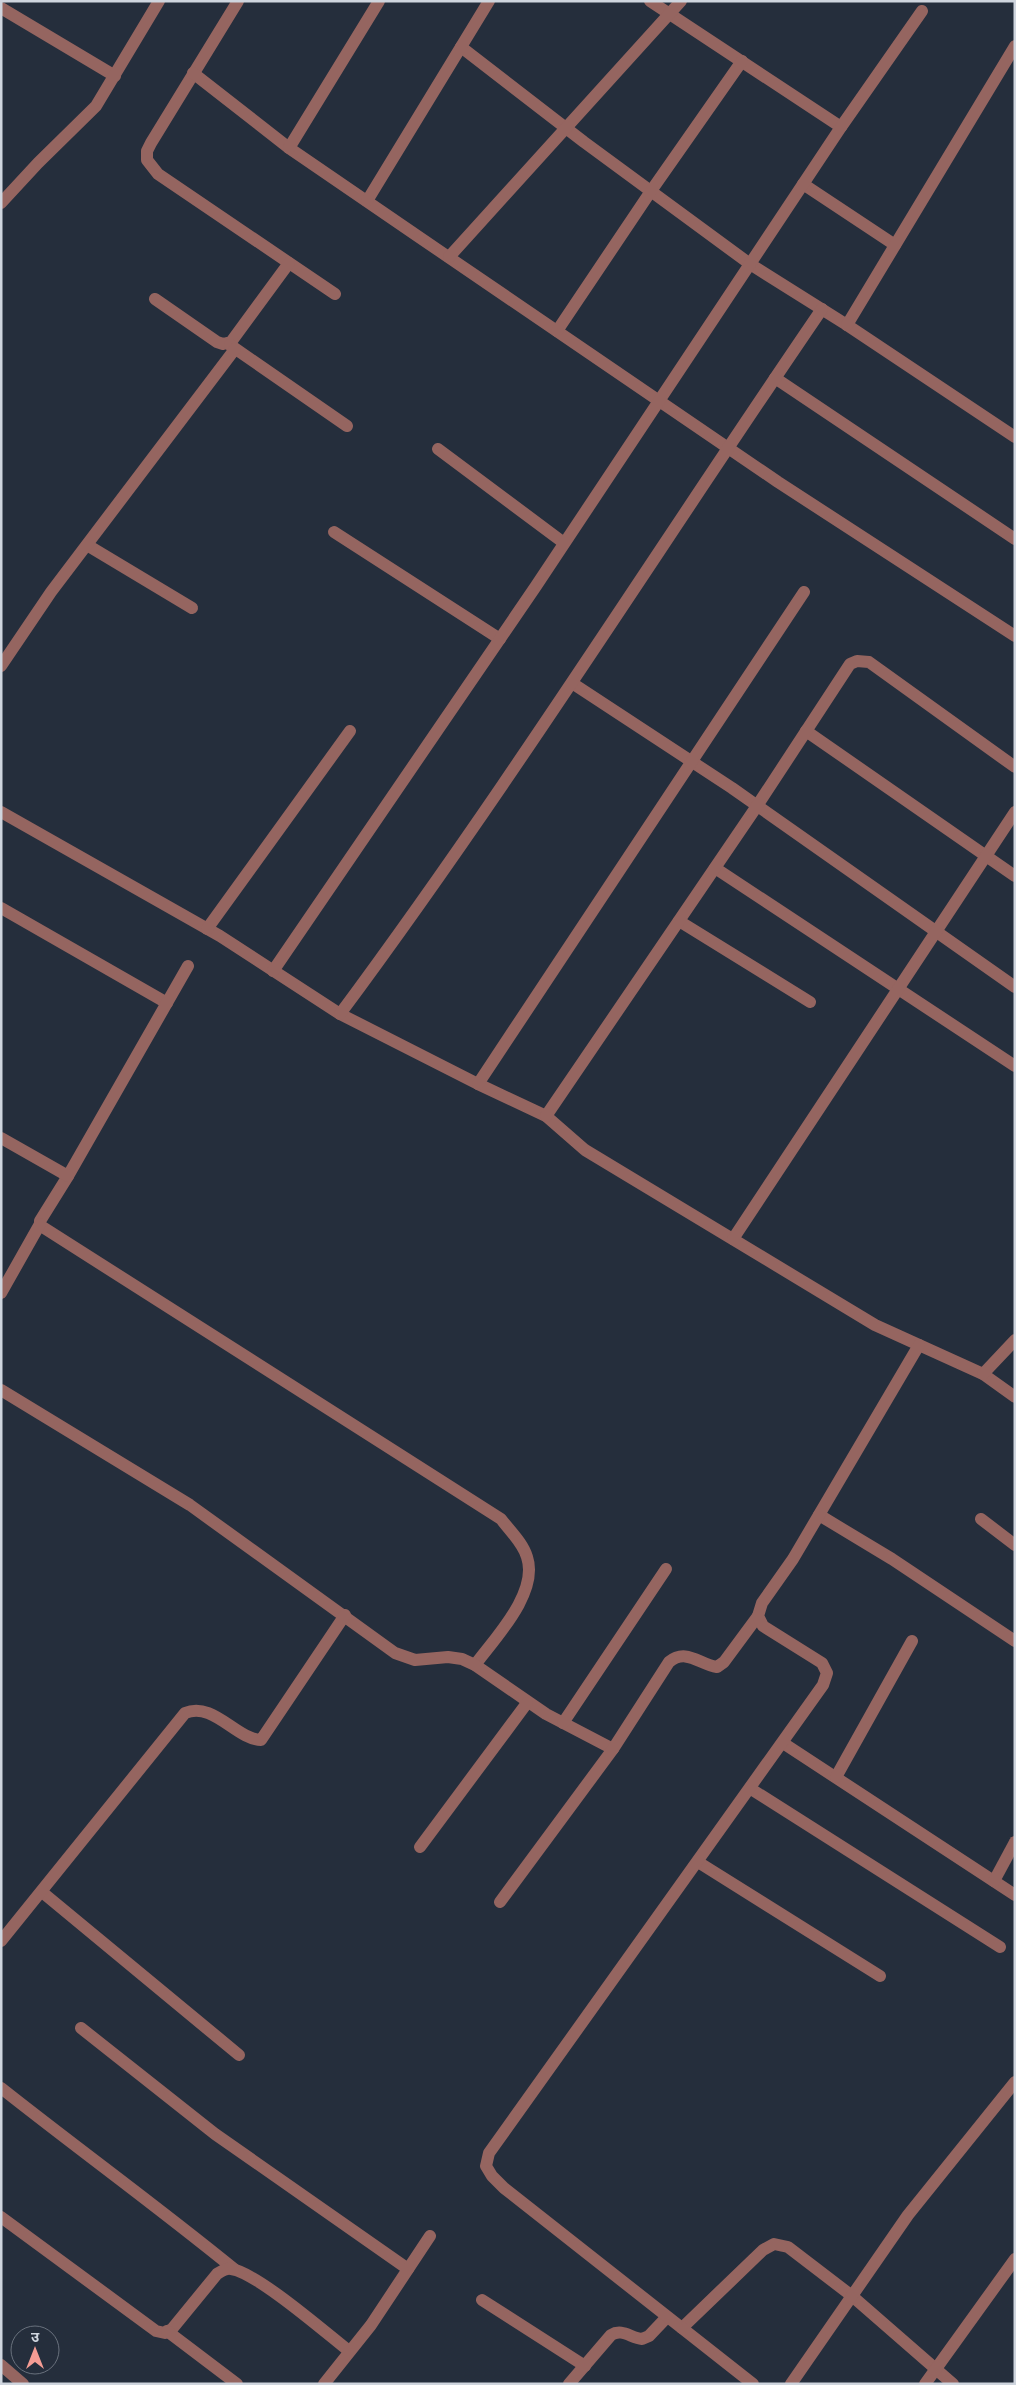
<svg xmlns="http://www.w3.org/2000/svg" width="1016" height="2385" font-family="Montserrat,'Noto Sans Devanagari',sans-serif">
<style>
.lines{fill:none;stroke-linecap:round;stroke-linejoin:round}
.minor{stroke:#956560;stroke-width:12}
</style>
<rect width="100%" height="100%" fill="#252e3c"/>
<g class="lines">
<!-- minor -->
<g class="minor">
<path d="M 238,1 L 151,143 L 147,151 L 147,160 L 158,174 L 335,294"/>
<path d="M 650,1 L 841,127"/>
<path d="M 1,8 L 115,76"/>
<path d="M 461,47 L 584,142 L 750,264 L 847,325 L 1015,437"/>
<path d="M 193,73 L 289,148 L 416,235 L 778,482 L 1015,636"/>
<path d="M 289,148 L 379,1"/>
<path d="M 803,184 L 895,245"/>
<path d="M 367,201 L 489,1"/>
<path d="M 1,203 L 38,163 L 96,106 L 159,1"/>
<path d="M 449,257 L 681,1"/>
<path d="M 155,299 L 217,342 L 223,344 L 231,342 L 289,263"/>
<path d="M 847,325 L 1015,46"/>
<path d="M 557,331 L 651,191 L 742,61"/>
<path d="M 230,345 L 347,426"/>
<path d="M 775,378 L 1015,539"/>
<path d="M 438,449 L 564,543"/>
<path d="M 334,532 L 500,639"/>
<path d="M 87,545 L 192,608"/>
<path d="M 1,666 L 51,592 L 235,349"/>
<path d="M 572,683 L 732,788 L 1015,987"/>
<path d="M 806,731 L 1015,876"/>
<path d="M 1,812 L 220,936 L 340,1014 L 478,1084 L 546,1116 L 585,1150 L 875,1325 L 983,1374 L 1015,1397"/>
<path d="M 715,868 L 1015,1066"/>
<path d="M 1,908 L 167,1003"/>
<path d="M 679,921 L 810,1002"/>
<path d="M 207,929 L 350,731"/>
<path d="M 188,966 L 68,1176 L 40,1221 L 41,1226 L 501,1519 C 510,1531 523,1543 527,1557 C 539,1593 495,1638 475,1665"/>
<path d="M 273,971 L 536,586 L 841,127 L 922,11"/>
<path d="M 340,1014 C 510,785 661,544 822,309"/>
<path d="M 478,1084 L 804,592"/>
<path d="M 546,1116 L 757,806 L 850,664 L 857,661 L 869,662 L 1015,767"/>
<path d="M 1,1138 L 68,1176"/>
<path d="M 733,1239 L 1015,812"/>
<path d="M 1,1293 L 40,1224"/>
<path d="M 983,1374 L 1015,1340"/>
<path d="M 1,1390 L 190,1505 L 395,1653 L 415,1660 L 448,1657 L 462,1659 L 475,1665 L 546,1714 L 613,1749"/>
<path d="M 819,1515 L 892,1559 L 1015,1641"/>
<path d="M 981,1519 L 1015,1545"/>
<path d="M 563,1723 L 666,1569"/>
<path d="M 783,1743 L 1015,1895"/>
<path d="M 836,1777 L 912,1641"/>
<path d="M 751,1789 L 1000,1947"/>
<path d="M 420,1847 L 527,1703"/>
<path d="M 698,1862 L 880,1976"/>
<path d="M 994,1881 L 1015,1842"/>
<path d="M 42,1892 L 239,2055"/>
<path d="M 500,1902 L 613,1749 L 669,1662 C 686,1648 699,1664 717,1667 L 724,1662 L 758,1616"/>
<path d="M 1,1941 L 185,1713 C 213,1701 236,1739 261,1740 L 345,1615"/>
<path d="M 81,2028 L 215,2134 L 408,2269"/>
<path d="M 1,2088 C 78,2149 158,2207 234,2269"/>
<path d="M 1,2217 L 156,2331 L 165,2333 L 172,2329 L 217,2274 C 222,2271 226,2268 231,2269 C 256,2272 326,2333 349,2351"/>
<path d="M 482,2300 L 585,2366"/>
<path d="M 682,2328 L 763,2250 L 774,2244 L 788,2247 L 852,2296 L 953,2384"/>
<path d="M 167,2331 L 237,2384"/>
<path d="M 1,2365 L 23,2384"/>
<path d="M 324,2384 L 371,2325 L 430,2236"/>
<path d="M 569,2384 L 611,2335 C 622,2328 631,2338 642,2339 L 649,2336 L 667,2317"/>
<path d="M 753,2384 L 504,2188 L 492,2176 L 486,2166 L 489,2153 L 823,1685 L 827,1673 L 822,1663 L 763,1626 L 758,1616 L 762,1603 L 793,1559 L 919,1345"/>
<path d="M 791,2384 L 908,2215 L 1015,2082"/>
<path d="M 925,2384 L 1015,2259"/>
</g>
</g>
<!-- border -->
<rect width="1016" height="2385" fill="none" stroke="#cfd5de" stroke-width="5"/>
<!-- north arrow -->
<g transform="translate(35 2350)"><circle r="24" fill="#252e3c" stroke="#69717d"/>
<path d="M0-4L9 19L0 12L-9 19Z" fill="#f59c94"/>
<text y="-8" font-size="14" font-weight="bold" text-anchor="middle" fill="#cfd5de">उ</text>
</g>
</svg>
